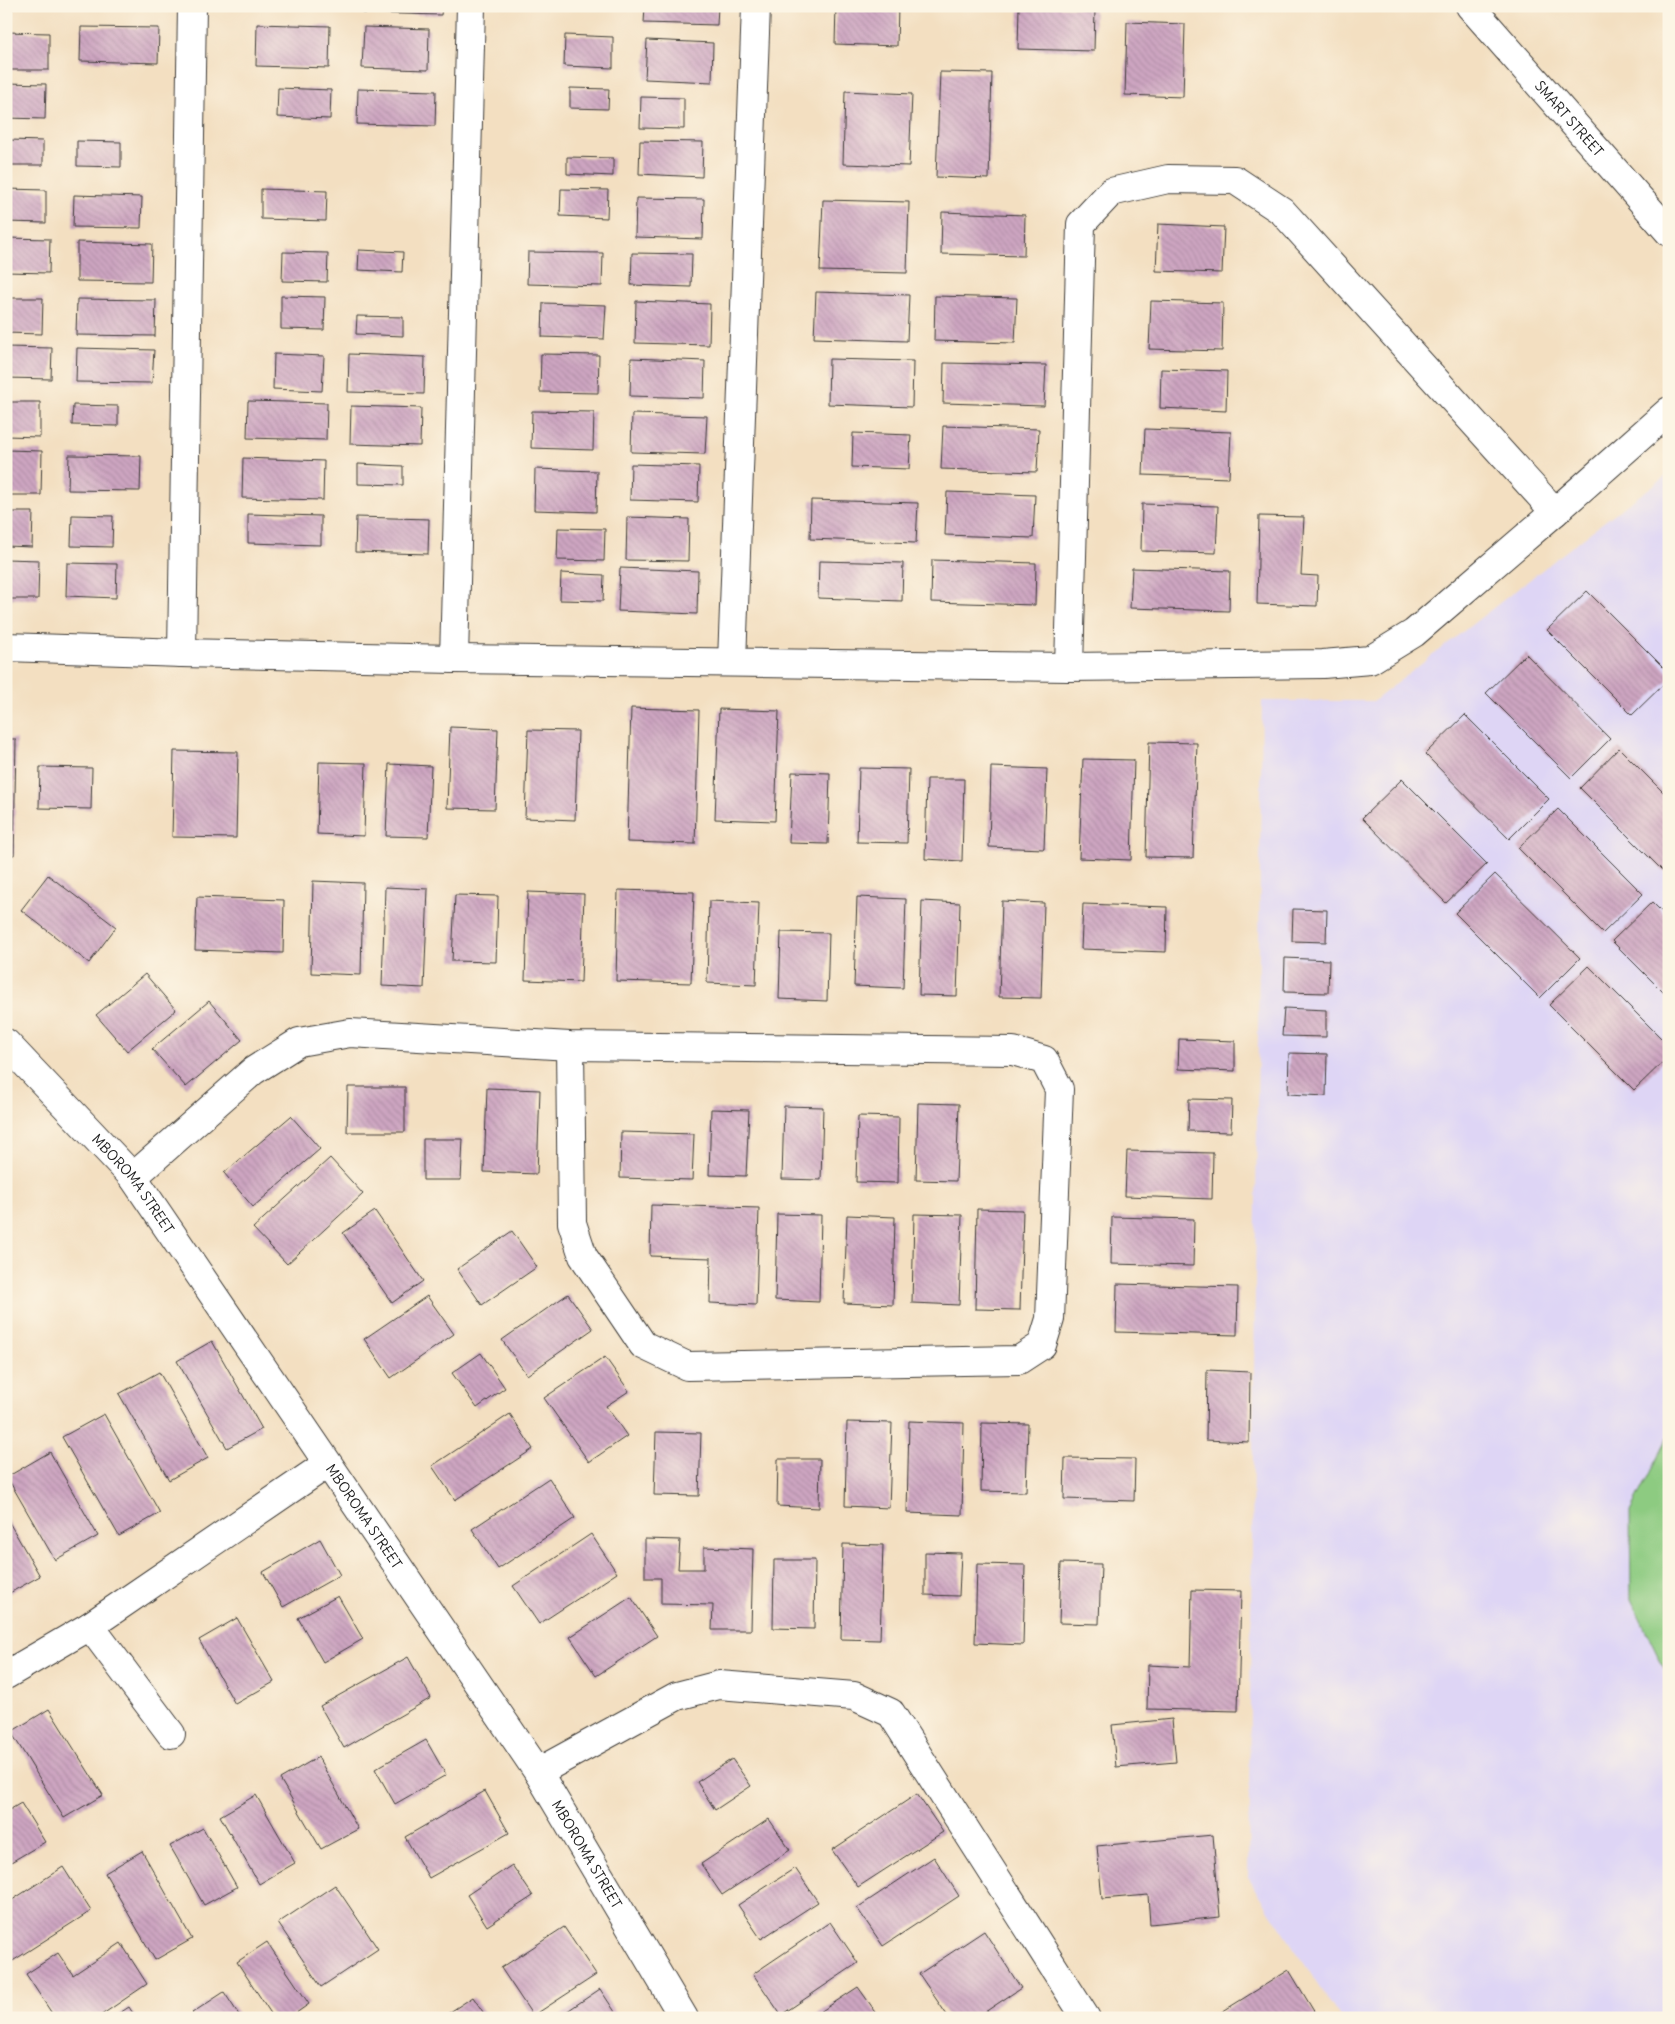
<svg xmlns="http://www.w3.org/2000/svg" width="1675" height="2024" font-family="Delius,sans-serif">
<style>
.built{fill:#ded5f5}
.green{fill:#8dcb81;stroke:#54744e}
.building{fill:url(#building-back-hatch)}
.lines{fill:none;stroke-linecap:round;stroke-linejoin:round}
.minor-casing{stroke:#3c3935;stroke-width:30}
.minor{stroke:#fff;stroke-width:28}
.labels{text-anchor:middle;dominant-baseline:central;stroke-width:4;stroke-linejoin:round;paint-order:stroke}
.street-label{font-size:14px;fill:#1c1c1c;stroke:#fcf5e5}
</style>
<defs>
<pattern id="building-back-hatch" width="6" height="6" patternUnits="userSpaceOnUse" patternTransform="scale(1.25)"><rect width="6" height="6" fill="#cda5c1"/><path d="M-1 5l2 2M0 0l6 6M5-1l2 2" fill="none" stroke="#af8da5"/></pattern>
</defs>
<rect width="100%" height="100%" fill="#fcf5e5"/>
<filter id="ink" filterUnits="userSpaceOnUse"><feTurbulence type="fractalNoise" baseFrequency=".02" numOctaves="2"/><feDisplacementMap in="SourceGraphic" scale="10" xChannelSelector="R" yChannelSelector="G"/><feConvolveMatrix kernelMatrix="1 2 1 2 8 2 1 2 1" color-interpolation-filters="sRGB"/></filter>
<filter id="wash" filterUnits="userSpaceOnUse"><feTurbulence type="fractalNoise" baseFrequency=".0096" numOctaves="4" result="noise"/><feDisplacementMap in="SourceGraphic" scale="20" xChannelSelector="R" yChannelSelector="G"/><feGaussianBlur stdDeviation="1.12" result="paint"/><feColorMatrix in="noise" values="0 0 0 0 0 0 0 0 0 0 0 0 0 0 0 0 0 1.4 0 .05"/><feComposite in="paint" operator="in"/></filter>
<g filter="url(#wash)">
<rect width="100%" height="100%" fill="#f3dfc1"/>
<!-- built -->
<path class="built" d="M 1669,474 L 1669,2018 L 1340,2018 L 1248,1878 L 1262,701 L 1374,701 L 1610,517 Z"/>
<!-- green -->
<path class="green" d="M 1669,1435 L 1669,1678 L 1631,1599 L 1630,1511 Z"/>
<g id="blocks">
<!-- building -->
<g class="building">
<path d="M 6,6 L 16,6 L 6,15 Z"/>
<path d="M 364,6 L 442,6 L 441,15 L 363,13 Z"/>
<path d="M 645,6 L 718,6 L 717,25 L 644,23 Z"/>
<path d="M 836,6 L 898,6 L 897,46 L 835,44 Z"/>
<path d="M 1019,6 L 1095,8 L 1094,51 L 1018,49 Z"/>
<path d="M 1127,22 L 1185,24 L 1183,97 L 1125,95 Z"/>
<path d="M 257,24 L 330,26 L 329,68 L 256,66 Z"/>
<path d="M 81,27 L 159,28 L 158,63 L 80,61 Z"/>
<path d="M 364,27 L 429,29 L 428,70 L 362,68 Z"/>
<path d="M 6,32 L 49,33 L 49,70 L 6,70 Z"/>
<path d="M 565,35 L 613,37 L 613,68 L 564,66 Z"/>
<path d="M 647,40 L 713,43 L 712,82 L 645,79 Z"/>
<path d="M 940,72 L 992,73 L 989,179 L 936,177 Z"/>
<path d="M 6,83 L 46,84 L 45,119 L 6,118 Z"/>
<path d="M 278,88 L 331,90 L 330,119 L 277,117 Z"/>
<path d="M 570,88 L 609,89 L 608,109 L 570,108 Z"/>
<path d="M 358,89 L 436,91 L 435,126 L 357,124 Z"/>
<path d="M 845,91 L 912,94 L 909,166 L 843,164 Z"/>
<path d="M 641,97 L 684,98 L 684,129 L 640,128 Z"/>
<path d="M 9,140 L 43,141 L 43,165 L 8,165 Z"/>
<path d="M 77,141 L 121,142 L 121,167 L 77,166 Z"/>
<path d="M 640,141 L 703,142 L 702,177 L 639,174 Z"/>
<path d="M 567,157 L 613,158 L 613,176 L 567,174 Z"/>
<path d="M 6,189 L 46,190 L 46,223 L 6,222 Z"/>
<path d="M 261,189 L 327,191 L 326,221 L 261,219 Z"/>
<path d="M 561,189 L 608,190 L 607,218 L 560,216 Z"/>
<path d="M 74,195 L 142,197 L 141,228 L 73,227 Z"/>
<path d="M 636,198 L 704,199 L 703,239 L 635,237 Z"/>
<path d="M 823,200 L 909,202 L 907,273 L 820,271 Z"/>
<path d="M 942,212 L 1025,215 L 1024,256 L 941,254 Z"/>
<path d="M 1158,224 L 1224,227 L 1222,273 L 1156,271 Z"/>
<path d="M 6,238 L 50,239 L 49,273 L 6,272 Z"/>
<path d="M 77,242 L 152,244 L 151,282 L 77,281 Z"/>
<path d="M 359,250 L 403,252 L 402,272 L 358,270 Z"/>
<path d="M 283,252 L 328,253 L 327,282 L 282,281 Z"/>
<path d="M 528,252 L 603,253 L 602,286 L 527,284 Z"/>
<path d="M 632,253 L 692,254 L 691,287 L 631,285 Z"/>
<path d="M 816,292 L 909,295 L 907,341 L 814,338 Z"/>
<path d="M 281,296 L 325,297 L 324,330 L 281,329 Z"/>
<path d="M 935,296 L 1017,298 L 1015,343 L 934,341 Z"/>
<path d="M 6,298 L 43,298 L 42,334 L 6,333 Z"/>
<path d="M 77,299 L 156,300 L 155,336 L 76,335 Z"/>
<path d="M 636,301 L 710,304 L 709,345 L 635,343 Z"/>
<path d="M 1151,301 L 1223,303 L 1222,351 L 1149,349 Z"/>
<path d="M 543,303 L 606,305 L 604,339 L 542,337 Z"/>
<path d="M 357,316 L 403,317 L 403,336 L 356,334 Z"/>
<path d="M 6,347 L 52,348 L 51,379 L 6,378 Z"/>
<path d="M 77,348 L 154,350 L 152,383 L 76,382 Z"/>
<path d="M 274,354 L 324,356 L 322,391 L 273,389 Z"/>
<path d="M 349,354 L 425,357 L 424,394 L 348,392 Z"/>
<path d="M 541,354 L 599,355 L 598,393 L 540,392 Z"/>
<path d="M 631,358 L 705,361 L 704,398 L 630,396 Z"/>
<path d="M 829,359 L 913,361 L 912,407 L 828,404 Z"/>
<path d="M 944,363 L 1046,365 L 1044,406 L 943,403 Z"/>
<path d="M 1161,369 L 1227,371 L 1226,411 L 1160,408 Z"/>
<path d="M 248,401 L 327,403 L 326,440 L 247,438 Z"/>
<path d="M 6,402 L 40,402 L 40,437 L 6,436 Z"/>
<path d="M 73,405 L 118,406 L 118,426 L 72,425 Z"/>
<path d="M 351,406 L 421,408 L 420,446 L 350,444 Z"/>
<path d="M 532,411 L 594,412 L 593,450 L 531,448 Z"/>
<path d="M 632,414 L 707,416 L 705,454 L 631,452 Z"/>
<path d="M 943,426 L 1039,429 L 1037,472 L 941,469 Z"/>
<path d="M 1145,429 L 1231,432 L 1229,478 L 1143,475 Z"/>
<path d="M 853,433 L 911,435 L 909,469 L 852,467 Z"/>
<path d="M 6,450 L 42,451 L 41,495 L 6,495 Z"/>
<path d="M 69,455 L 141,456 L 140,491 L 68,490 Z"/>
<path d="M 243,458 L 324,461 L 323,500 L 242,498 Z"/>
<path d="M 358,464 L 403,466 L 403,485 L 358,484 Z"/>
<path d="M 631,464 L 699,466 L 698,502 L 630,500 Z"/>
<path d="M 535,469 L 597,471 L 596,512 L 534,510 Z"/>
<path d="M 947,492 L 1035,495 L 1033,538 L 945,535 Z"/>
<path d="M 811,500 L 918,503 L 916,543 L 810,539 Z"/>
<path d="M 1142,504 L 1218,506 L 1216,553 L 1141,551 Z"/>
<path d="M 6,512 L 33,512 L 32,547 L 6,546 Z"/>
<path d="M 248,514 L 321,516 L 321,545 L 248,543 Z"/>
<path d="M 72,515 L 113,516 L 112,547 L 71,546 Z"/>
<path d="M 1259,516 L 1304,517 L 1301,575 L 1318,576 L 1317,606 L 1257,604 Z"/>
<path d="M 356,517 L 429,519 L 428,554 L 355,552 Z"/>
<path d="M 627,517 L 689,519 L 688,561 L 626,560 Z"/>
<path d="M 558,528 L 605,529 L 604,561 L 557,560 Z"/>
<path d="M 6,559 L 39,560 L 38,599 L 6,599 Z"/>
<path d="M 932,560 L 1036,563 L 1035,605 L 931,602 Z"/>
<path d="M 819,561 L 903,563 L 902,601 L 818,598 Z"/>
<path d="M 67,563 L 117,564 L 116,598 L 66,596 Z"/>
<path d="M 620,568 L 698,571 L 697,614 L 618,611 Z"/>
<path d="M 1132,568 L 1230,571 L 1229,611 L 1130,608 Z"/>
<path d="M 561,573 L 604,575 L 603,601 L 560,600 Z"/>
<path d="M 1587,591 L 1669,673 L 1669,679 L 1632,715 L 1547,630 Z"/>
<path d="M 1526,654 L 1610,739 L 1571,778 L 1486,693 Z"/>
<path d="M 631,708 L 699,710 L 695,844 L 627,842 Z"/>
<path d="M 719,709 L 779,711 L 775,821 L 715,819 Z"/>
<path d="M 1465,715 L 1549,799 L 1509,839 L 1425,754 Z"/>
<path d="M 450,727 L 498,729 L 495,809 L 447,808 Z"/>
<path d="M 528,730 L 578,731 L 575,820 L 525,818 Z"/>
<path d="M 6,739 L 16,739 L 14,855 L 6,855 Z"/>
<path d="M 1149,742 L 1197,743 L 1193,858 L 1146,857 Z"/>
<path d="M 1619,748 L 1669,798 L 1669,867 L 1664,872 L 1580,788 Z"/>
<path d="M 174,751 L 238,752 L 236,838 L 172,837 Z"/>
<path d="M 1083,759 L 1134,760 L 1131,860 L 1079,858 Z"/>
<path d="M 319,762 L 366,763 L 364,836 L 317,834 Z"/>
<path d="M 389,764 L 431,766 L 428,837 L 386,836 Z"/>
<path d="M 40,767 L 92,768 L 91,809 L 39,808 Z"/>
<path d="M 991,767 L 1047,769 L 1044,849 L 989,847 Z"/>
<path d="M 859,768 L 909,769 L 907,843 L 857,842 Z"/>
<path d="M 792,772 L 830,773 L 828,844 L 789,843 Z"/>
<path d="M 927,779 L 964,779 L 962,861 L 925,859 Z"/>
<path d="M 1402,779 L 1487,864 L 1446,903 L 1362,818 Z"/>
<path d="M 1558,809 L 1643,894 L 1603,933 L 1518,848 Z"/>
<path d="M 1495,874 L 1580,958 L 1540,998 L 1455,913 Z"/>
<path d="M 48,875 L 116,927 L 89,963 L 21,910 Z"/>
<path d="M 313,881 L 363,883 L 361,975 L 311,973 Z"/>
<path d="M 385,887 L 428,889 L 424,988 L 382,986 Z"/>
<path d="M 618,890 L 694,892 L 691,983 L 616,981 Z"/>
<path d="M 528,892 L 584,894 L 581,982 L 525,980 Z"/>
<path d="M 455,895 L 498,896 L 496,962 L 452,961 Z"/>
<path d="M 197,897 L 284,900 L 283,953 L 195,950 Z"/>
<path d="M 857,897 L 906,899 L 903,988 L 854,986 Z"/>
<path d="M 709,901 L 759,903 L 756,985 L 707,983 Z"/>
<path d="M 922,901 L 960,903 L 957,996 L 919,995 Z"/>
<path d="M 1002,901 L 1044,903 L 1041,998 L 999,997 Z"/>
<path d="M 1652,902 L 1669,919 L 1669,998 L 1612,941 Z"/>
<path d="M 1083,904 L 1167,907 L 1166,952 L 1081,949 Z"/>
<path d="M 1293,909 L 1327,910 L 1326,942 L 1292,941 Z"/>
<path d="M 781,932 L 829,933 L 827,1001 L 779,999 Z"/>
<path d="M 1285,958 L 1329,960 L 1328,993 L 1284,992 Z"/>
<path d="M 1589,966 L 1669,1046 L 1669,1056 L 1634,1090 L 1549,1005 Z"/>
<path d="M 145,974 L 176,1010 L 127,1051 L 96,1015 Z"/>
<path d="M 209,1001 L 242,1040 L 186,1087 L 152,1049 Z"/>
<path d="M 1284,1008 L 1326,1010 L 1326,1037 L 1282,1036 Z"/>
<path d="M 1179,1039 L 1235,1041 L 1235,1071 L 1178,1069 Z"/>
<path d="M 1289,1053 L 1327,1054 L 1326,1096 L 1288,1094 Z"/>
<path d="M 348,1087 L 405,1087 L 405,1132 L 347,1132 Z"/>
<path d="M 487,1088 L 540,1090 L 537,1174 L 484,1172 Z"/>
<path d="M 1189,1099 L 1232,1100 L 1231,1132 L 1188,1131 Z"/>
<path d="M 918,1103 L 959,1104 L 956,1181 L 916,1180 Z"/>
<path d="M 784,1106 L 823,1107 L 821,1180 L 782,1179 Z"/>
<path d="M 711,1109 L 749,1110 L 746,1176 L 709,1175 Z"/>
<path d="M 291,1116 L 320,1149 L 253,1207 L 224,1173 Z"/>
<path d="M 858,1116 L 899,1117 L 898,1183 L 856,1182 Z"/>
<path d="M 621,1132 L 694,1134 L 692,1180 L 620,1178 Z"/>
<path d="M 423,1139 L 463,1139 L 461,1180 L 423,1180 Z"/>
<path d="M 1127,1151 L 1213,1153 L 1212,1199 L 1125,1196 Z"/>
<path d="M 330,1158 L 363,1194 L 287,1264 L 253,1228 Z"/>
<path d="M 651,1205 L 759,1208 L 756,1305 L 710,1303 L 711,1258 L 650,1256 Z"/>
<path d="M 977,1209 L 1023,1210 L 1020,1310 L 975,1309 Z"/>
<path d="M 375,1211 L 423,1281 L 392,1303 L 343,1233 Z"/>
<path d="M 777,1214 L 821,1215 L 819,1302 L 775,1300 Z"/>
<path d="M 914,1214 L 962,1215 L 959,1305 L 912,1303 Z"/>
<path d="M 847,1215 L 895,1217 L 893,1305 L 844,1303 Z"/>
<path d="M 1112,1217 L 1194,1219 L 1193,1266 L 1111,1264 Z"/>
<path d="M 512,1231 L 537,1267 L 482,1305 L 457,1269 Z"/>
<path d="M 1117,1284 L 1238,1287 L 1237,1335 L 1116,1332 Z"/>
<path d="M 568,1294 L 593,1329 L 527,1375 L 502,1340 Z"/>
<path d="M 427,1296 L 454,1334 L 391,1378 L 364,1339 Z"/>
<path d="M 212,1341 L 262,1429 L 227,1448 L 177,1361 Z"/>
<path d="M 481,1353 L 505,1388 L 477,1408 L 452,1373 Z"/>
<path d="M 605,1357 L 629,1391 L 606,1406 L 627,1436 L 589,1462 L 544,1398 Z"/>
<path d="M 1207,1370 L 1250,1372 L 1249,1442 L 1206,1440 Z"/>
<path d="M 159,1372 L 208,1458 L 169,1480 L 119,1394 Z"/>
<path d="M 104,1414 L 160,1513 L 119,1536 L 62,1437 Z"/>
<path d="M 510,1414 L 533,1449 L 455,1500 L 432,1466 Z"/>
<path d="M 909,1421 L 964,1423 L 962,1515 L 907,1513 Z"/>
<path d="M 847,1422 L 892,1423 L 889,1508 L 845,1506 Z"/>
<path d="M 982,1423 L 1028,1424 L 1026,1492 L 981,1491 Z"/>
<path d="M 656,1432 L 701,1433 L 699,1496 L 654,1495 Z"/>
<path d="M 50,1452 L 98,1536 L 55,1560 L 7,1477 Z"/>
<path d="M 1065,1458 L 1135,1459 L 1134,1501 L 1064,1499 Z"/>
<path d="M 778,1459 L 820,1459 L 819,1508 L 777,1506 Z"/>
<path d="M 549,1478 L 575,1518 L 498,1569 L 472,1529 Z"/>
<path d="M 6,1517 L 40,1576 L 6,1595 Z"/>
<path d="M 591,1534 L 617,1573 L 539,1624 L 513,1586 Z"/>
<path d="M 320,1539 L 340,1575 L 283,1607 L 263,1572 Z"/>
<path d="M 645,1539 L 680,1540 L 678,1569 L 704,1569 L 704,1547 L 753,1549 L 751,1630 L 712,1630 L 713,1605 L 661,1604 L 661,1578 L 645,1578 Z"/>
<path d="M 843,1544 L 883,1545 L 880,1640 L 841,1639 Z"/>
<path d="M 925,1552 L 961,1553 L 959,1596 L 925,1595 Z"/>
<path d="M 774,1560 L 815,1560 L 814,1629 L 773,1628 Z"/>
<path d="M 1061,1563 L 1101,1564 L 1099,1624 L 1059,1623 Z"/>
<path d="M 977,1564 L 1025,1565 L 1023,1645 L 975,1643 Z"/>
<path d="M 1192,1590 L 1241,1591 L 1238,1711 L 1147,1709 L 1148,1665 L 1190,1667 Z"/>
<path d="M 338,1596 L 363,1639 L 323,1662 L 298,1618 Z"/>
<path d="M 631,1597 L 657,1636 L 596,1676 L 570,1637 Z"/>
<path d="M 237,1618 L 274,1682 L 235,1704 L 199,1640 Z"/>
<path d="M 408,1657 L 431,1698 L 344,1748 L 320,1706 Z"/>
<path d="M 49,1709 L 103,1795 L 64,1818 L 11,1732 Z"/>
<path d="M 1172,1719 L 1176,1762 L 1116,1767 L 1112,1725 Z"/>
<path d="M 426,1740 L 446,1775 L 395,1804 L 375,1769 Z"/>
<path d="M 318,1757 L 358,1829 L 321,1849 L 280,1779 Z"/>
<path d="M 732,1759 L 751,1786 L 715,1810 L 697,1782 Z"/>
<path d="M 485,1791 L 509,1833 L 429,1878 L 405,1837 Z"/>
<path d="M 917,1794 L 943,1832 L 858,1887 L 832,1850 Z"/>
<path d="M 256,1795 L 295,1863 L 259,1884 L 220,1816 Z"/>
<path d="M 21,1803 L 45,1842 L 6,1865 L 6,1812 Z"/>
<path d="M 769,1819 L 790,1850 L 722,1895 L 701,1864 Z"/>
<path d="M 203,1828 L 237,1887 L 204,1905 L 170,1846 Z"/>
<path d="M 1213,1835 L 1220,1917 L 1150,1924 L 1148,1895 L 1102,1899 L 1097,1846 Z"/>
<path d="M 142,1851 L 192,1939 L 155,1960 L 105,1873 Z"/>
<path d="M 934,1857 L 959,1896 L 883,1946 L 857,1908 Z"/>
<path d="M 512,1865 L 533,1896 L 487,1926 L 467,1895 Z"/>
<path d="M 63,1867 L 91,1911 L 11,1962 L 6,1955 L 6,1904 Z"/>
<path d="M 795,1868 L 818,1902 L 761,1939 L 738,1905 Z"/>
<path d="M 335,1885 L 378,1949 L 321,1987 L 278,1923 Z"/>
<path d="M 830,1922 L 858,1963 L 781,2015 L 753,1974 Z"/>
<path d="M 564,1927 L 596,1975 L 533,2016 L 501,1968 Z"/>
<path d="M 984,1931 L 1021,1988 L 976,2018 L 949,2018 L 919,1974 Z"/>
<path d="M 267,1942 L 309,2004 L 289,2018 L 274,2018 L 237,1962 Z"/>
<path d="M 121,1943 L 147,1984 L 97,2018 L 55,2018 L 26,1974 L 58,1953 L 73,1975 Z"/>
<path d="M 1289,1970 L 1318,2018 L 1212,2018 Z"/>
<path d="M 858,1987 L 880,2018 L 811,2018 Z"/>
<path d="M 600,1989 L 619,2018 L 557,2018 Z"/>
<path d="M 224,1992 L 241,2018 L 195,2018 L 192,2013 Z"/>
<path d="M 473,1997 L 487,2018 L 441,2018 Z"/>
<path d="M 129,2007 L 136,2018 L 112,2018 Z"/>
</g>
</g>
</g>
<g filter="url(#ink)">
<use href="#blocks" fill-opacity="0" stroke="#3c3935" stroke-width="1"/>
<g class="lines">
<defs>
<g id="minor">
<path id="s1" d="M 1470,6 L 1669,232"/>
<path d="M 6,647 L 182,653 L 454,659 L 1069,667 L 1323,664 L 1370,660 L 1414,633 L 1555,512 L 1669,411"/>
<path d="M 182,653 L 192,6"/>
<path d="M 454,659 L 471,6"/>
<path d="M 732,662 L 756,6"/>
<path d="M 1069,667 L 1081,224 L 1111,192 L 1168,179 L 1235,180 L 1282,211 L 1555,512"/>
<path id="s2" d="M 6,1043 L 133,1177 L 538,1772 L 684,2018"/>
<path d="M 133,1177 L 253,1071 L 299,1042 L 350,1033 L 570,1046 L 1013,1051 L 1044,1060 L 1059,1089 L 1050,1319 L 1042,1345 L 1019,1360 L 687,1366 L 643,1345 L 583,1256 L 572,1223 L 570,1046"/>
<path d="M 90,1626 L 171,1734"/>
<path d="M 6,1675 L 90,1626 L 327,1464"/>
<path d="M 538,1772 L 677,1696 L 719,1685 L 854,1696 L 891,1713 L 1086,2018"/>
</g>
</defs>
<!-- minor casing -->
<use href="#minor" class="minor-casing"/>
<!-- minor -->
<use href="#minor" class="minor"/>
</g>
</g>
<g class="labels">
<!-- street labels -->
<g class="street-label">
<text stroke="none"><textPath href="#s1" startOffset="150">SMART STREET</textPath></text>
<text stroke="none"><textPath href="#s2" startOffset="190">MBOROMA STREET</textPath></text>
<text stroke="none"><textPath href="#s2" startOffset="595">MBOROMA STREET</textPath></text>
<text stroke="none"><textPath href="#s2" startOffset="1000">MBOROMA STREET</textPath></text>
</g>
</g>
<!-- margin -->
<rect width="1675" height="2024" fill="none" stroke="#fcf5e5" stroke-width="25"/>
</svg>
